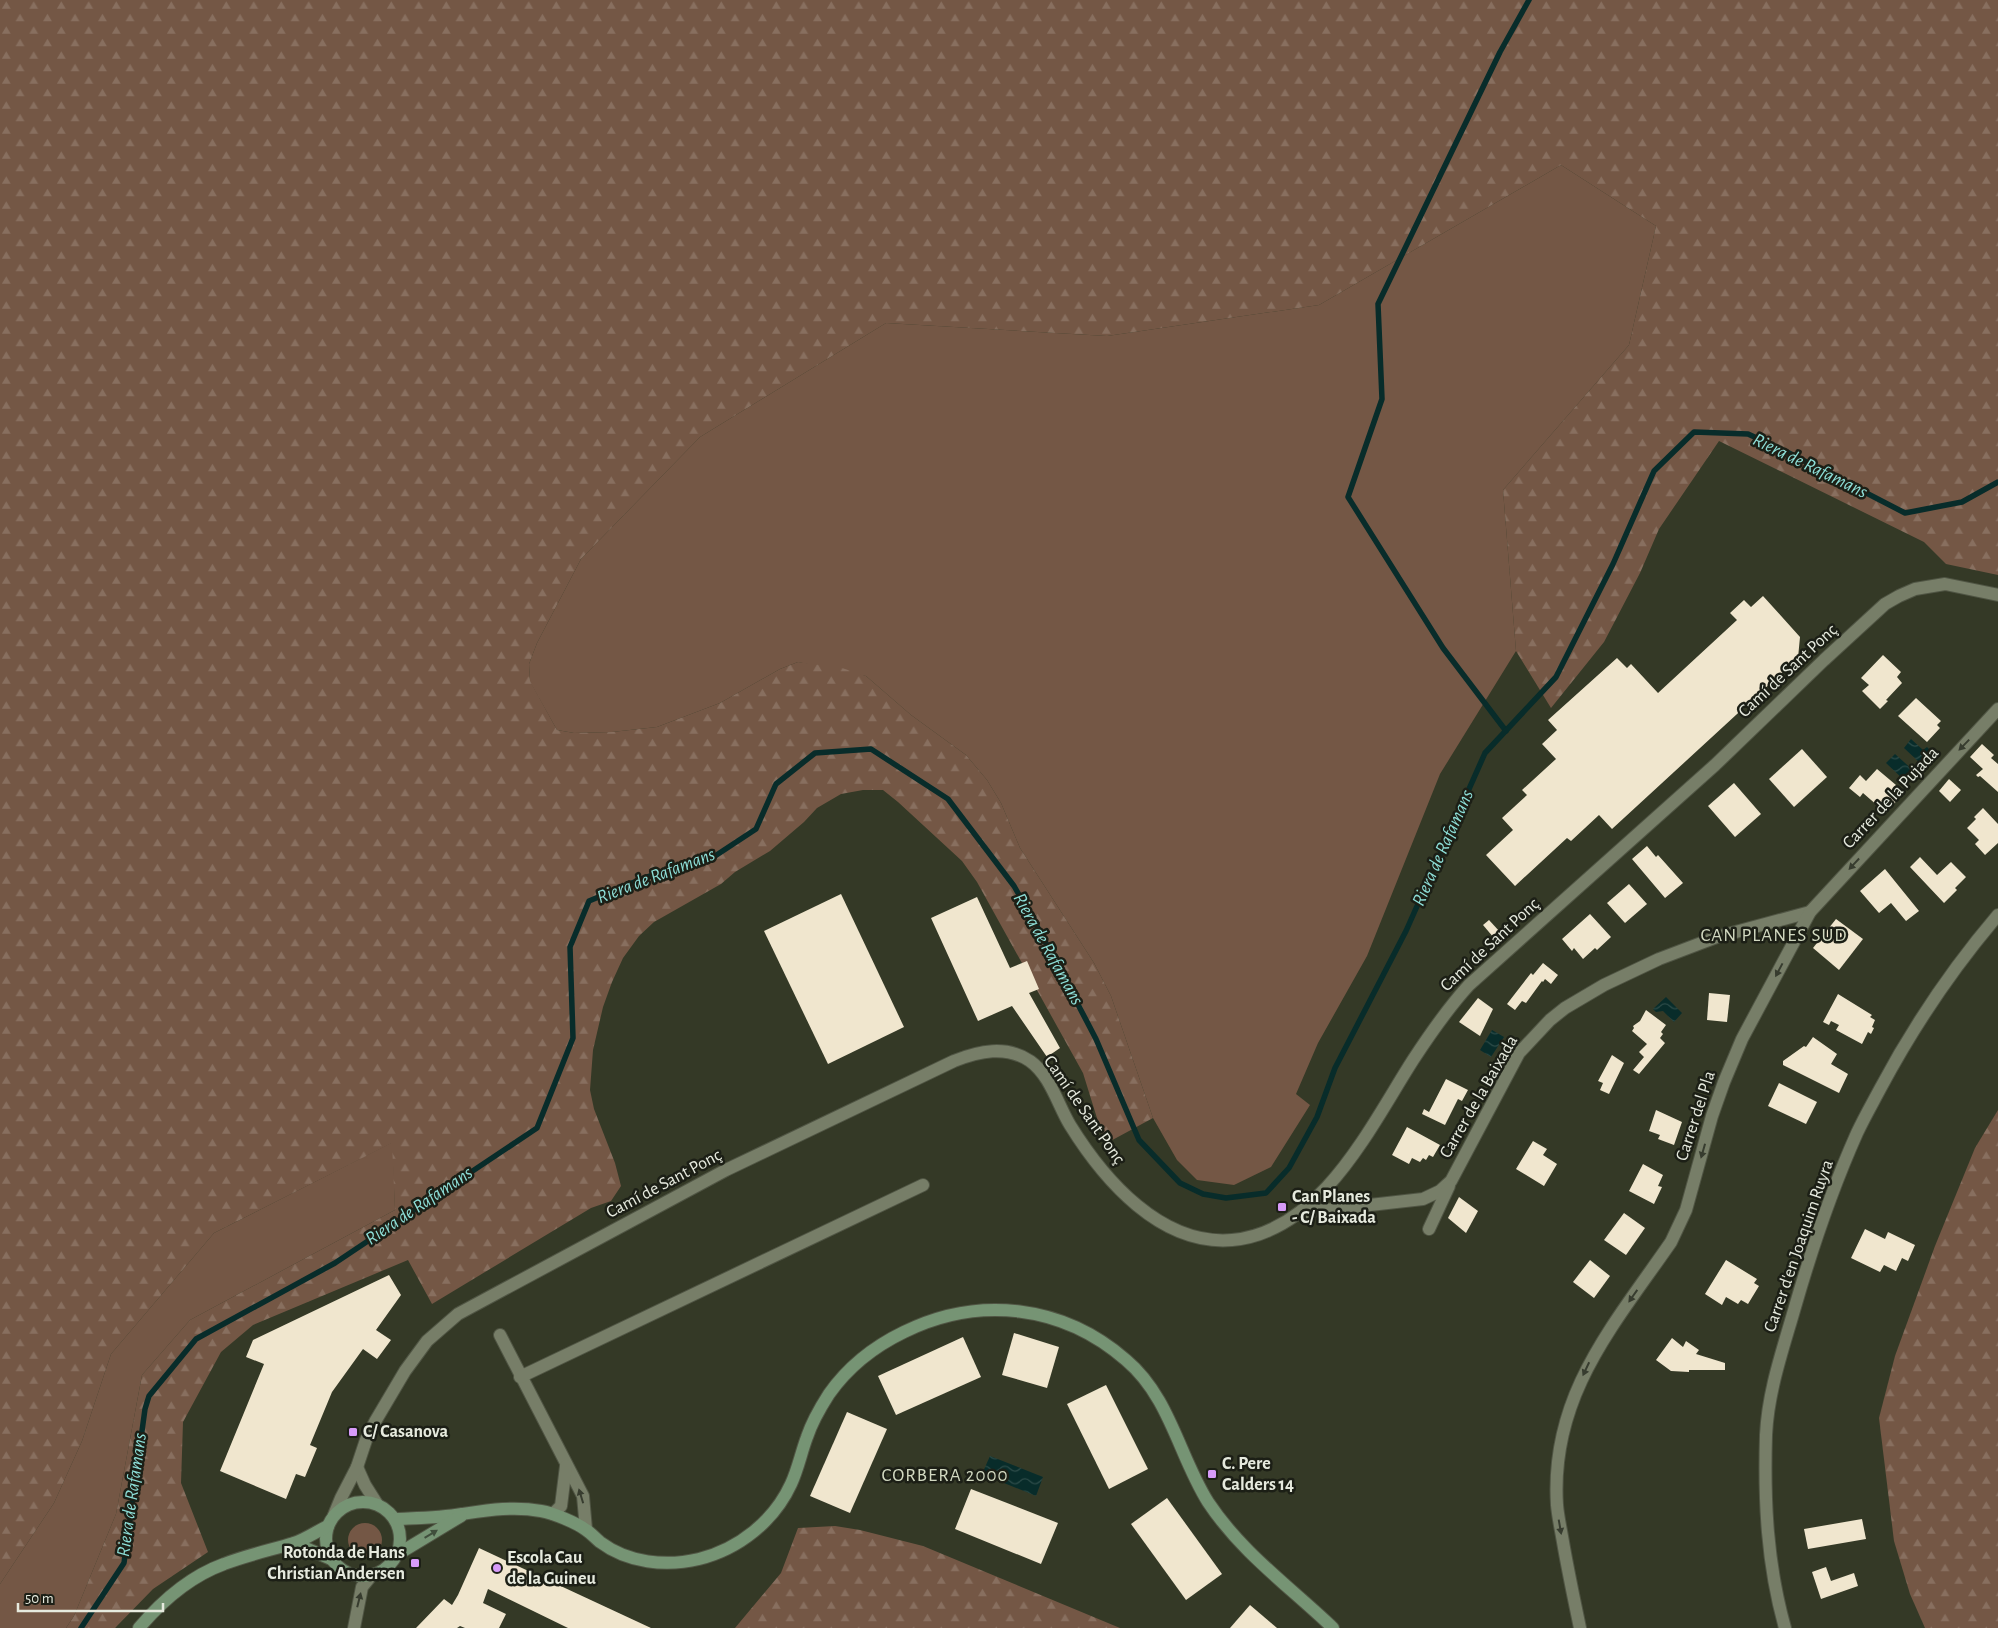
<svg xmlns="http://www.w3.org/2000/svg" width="1998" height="1628" font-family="'Alegreya Sans',sans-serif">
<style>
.green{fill:#745745}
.forest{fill:url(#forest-firs)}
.water{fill:url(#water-waves)}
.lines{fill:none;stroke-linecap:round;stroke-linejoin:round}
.stream{stroke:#082c2a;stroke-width:5.5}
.building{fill:#f0e6ce}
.street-casing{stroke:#505544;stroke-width:14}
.secondary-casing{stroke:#505544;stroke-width:14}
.street{stroke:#777e68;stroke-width:12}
.secondary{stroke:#769474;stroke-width:12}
.oneway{fill:#373c2f}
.oneway2{fill:#404e3c}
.poi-dot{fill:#d79bf9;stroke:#1c1f16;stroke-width:2}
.labels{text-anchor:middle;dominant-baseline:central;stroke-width:5;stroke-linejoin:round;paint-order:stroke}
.street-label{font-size:18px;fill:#e6eade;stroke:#1c1f16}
.poi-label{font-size:18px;font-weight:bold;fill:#e6eade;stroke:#1c1f16;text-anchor:start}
.water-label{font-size:19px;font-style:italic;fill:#8dded7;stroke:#1c1f16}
.neighbourhood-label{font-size:19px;letter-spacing:1px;fill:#d2d9c1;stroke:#1c1f16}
</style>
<defs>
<pattern id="forest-firs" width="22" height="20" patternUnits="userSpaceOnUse" patternTransform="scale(1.25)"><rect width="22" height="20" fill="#745745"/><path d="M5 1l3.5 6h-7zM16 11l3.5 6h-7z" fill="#886f5f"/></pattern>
<pattern id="water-waves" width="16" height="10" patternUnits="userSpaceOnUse" patternTransform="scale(1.25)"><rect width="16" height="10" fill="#082c2a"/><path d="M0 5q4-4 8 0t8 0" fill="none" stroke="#2c4b48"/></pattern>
</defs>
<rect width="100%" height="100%" fill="#343926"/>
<!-- green -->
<g class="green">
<path d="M 1561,165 L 1656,226 L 1629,345 L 1503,490 L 1516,651 L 1440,774 L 1367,956 L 1318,1043 L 1296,1094 L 1310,1105 L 1271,1167 L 1234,1185 L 1197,1180 L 1177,1160 L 1153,1118 L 1111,996 L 1094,963 L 1020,848 L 1001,803 L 987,780 L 966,755 L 911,715 L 866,676 L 798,662 L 780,669 L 720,703 L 657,727 L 612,732 L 574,733 L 557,730 L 530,682 L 529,664 L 537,643 L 581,559 L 700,437 L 886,323 L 1107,336 L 1319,305 Z"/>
<path d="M 393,1142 L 395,1210 L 190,1320 L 142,1375 L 116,1514 L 74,1616 L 66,1628 L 0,1628 L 0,1584 L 54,1503 L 82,1441 L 111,1354 L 214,1233 Z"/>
<circle cx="365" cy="1540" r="17"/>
</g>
<!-- forest -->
<g class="forest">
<path d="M 0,0 L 1998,0 L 1998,575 L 1946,564 L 1924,542 L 1719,441 L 1659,529 L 1640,573 L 1604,642 L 1551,708 L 1516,651 L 1503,490 L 1629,345 L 1656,226 L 1561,165 L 1319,305 L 1107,336 L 886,323 L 700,437 L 581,559 L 537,643 L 529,664 L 530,681 L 557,730 L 574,733 L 612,732 L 657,727 L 720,703 L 780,669 L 798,662 L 842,668 L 866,676 L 911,715 L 966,755 L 987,780 L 1001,803 L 1020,848 L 1094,963 L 1111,996 L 1153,1118 L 1105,1144 L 1083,1073 L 977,882 L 962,861 L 898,802 L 883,790 L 863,790 L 841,794 L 817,808 L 804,822 L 770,851 L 735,872 L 721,884 L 654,922 L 639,936 L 623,958 L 612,982 L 603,1007 L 593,1050 L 590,1090 L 594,1109 L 615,1163 L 621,1186 L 611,1201 L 591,1208 L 432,1304 L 408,1260 L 253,1325 L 221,1352 L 183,1422 L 181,1483 L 208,1552 L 153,1589 L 115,1628 L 66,1628 L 74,1616 L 116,1514 L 142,1375 L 190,1320 L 395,1210 L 392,1143 L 214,1233 L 111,1354 L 82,1441 L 54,1503 L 0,1584 Z"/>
<path d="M 1998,1110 L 1998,1628 L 1925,1628 L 1910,1594 L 1894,1541 L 1879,1418 L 1895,1356 L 1935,1246 L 1975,1148 Z"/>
<path d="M 835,1526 L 860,1530 L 923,1546 L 1120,1628 L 735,1628 L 781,1573 L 798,1528 Z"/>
</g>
<!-- water -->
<g class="water">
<path d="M 1911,739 L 1923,750 L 1927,747 L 1932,752 L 1920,763 L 1904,748 Z"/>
<path d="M 1895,754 L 1914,771 L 1905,781 L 1886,763 Z"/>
<path d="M 1666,997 L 1682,1013 L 1674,1022 L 1663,1011 L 1656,1012 L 1653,1009 Z"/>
<path d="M 1492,1030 L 1504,1037 L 1491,1057 L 1480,1050 Z"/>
<path d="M 990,1456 L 1043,1477 L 1036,1496 L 982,1474 Z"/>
</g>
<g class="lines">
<!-- stream -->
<g class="stream">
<path d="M 1506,731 L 1443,648 L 1348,497 L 1382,399 L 1378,304 L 1500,52 L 1529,0"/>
<path d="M 81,1628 L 124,1563 L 145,1409 L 149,1396 L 196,1339 L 335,1263 L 537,1128 L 573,1038 L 570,947 L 589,901 L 644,878 L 715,856 L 756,829 L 776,784 L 815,753 L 871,749 L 948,799 L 1014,886 L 1038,928 L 1096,1039 L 1139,1140 L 1180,1183 L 1203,1194 L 1226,1198 L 1266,1193 L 1289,1168 L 1317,1117 L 1335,1068 L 1406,931 L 1485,753 L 1556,677 L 1613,564 L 1654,471 L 1694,432 L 1748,434 L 1785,451 L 1905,513 L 1962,502 L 1998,482"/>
</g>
</g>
<!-- building -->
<g class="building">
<path d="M 1763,596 L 1800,637 L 1798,658 L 1612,829 L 1599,815 L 1571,841 L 1567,838 L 1515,886 L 1486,855 L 1513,830 L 1502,818 L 1527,795 L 1522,790 L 1556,759 L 1542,744 L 1557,730 L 1548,720 L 1617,658 L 1627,668 L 1631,664 L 1658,693 L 1737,620 L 1730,613 L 1744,600 L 1751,607 Z"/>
<path d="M 1883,655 L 1901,672 L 1897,677 L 1902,683 L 1886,700 L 1888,701 L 1880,709 L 1862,691 L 1869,685 L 1861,678 Z"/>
<path d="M 1916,698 L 1941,721 L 1937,725 L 1940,728 L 1927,742 L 1898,716 Z"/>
<path d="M 1982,744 L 1994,755 L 1991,758 L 1998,764 L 1998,792 L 1980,776 L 1978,777 L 1976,775 L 1983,769 L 1970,757 Z"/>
<path d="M 1802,749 L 1827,777 L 1794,807 L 1769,779 Z"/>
<path d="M 1877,769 L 1896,785 L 1891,791 L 1899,798 L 1886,813 L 1863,793 L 1860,797 L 1849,788 L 1860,775 L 1866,781 Z"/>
<path d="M 1949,779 L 1961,790 L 1950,802 L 1939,791 Z"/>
<path d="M 1734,783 L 1761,814 L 1735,837 L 1708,806 Z"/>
<path d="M 1983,808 L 1998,824 L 1998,843 L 1985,855 L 1975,844 L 1979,840 L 1967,828 L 1976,819 L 1974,817 Z"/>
<path d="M 1647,846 L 1656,857 L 1658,855 L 1683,883 L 1665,898 L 1632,859 Z"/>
<path d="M 1920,857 L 1937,875 L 1951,862 L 1966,877 L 1955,888 L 1957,890 L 1944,903 L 1910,867 Z"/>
<path d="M 1885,869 L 1919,911 L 1906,921 L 1891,903 L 1879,913 L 1860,891 Z"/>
<path d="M 1629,884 L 1647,904 L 1625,923 L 1607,903 Z"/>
<path d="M 841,894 L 904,1027 L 828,1064 L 764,931 Z"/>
<path d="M 977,897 L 1010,968 L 1027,961 L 1039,989 L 1029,993 L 1060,1048 L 1047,1057 L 1012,1006 L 978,1021 L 931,918 Z"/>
<path d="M 1590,914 L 1611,937 L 1597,950 L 1595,948 L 1583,959 L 1574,948 L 1572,951 L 1562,939 Z"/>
<path d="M 1836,919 L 1863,939 L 1839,970 L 1813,948 Z"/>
<path d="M 1489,920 L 1500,932 L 1494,938 L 1483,925 Z"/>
<path d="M 1543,963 L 1558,975 L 1551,984 L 1545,979 L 1543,982 L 1542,981 L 1526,1003 L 1522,1001 L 1515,1010 L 1507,1004 L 1531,973 L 1533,975 Z"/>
<path d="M 1709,993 L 1730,995 L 1727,1022 L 1707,1020 Z"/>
<path d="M 1838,994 L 1872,1015 L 1870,1017 L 1875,1020 L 1872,1027 L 1874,1028 L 1871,1034 L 1868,1032 L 1862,1044 L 1836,1030 L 1839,1025 L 1831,1021 L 1829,1025 L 1823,1022 Z"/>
<path d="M 1478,998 L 1493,1009 L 1480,1036 L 1459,1022 Z"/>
<path d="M 1646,1010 L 1666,1025 L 1661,1032 L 1663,1034 L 1660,1038 L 1665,1043 L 1639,1074 L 1633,1070 L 1644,1057 L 1639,1052 L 1647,1044 L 1632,1031 L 1634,1028 L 1633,1026 L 1640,1021 Z"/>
<path d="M 1813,1037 L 1837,1054 L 1831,1064 L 1848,1074 L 1839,1093 L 1783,1065 L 1783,1061 L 1804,1046 L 1806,1047 Z"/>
<path d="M 1612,1055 L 1624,1063 L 1609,1094 L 1600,1090 L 1603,1083 L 1598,1081 Z"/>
<path d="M 1446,1079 L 1468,1090 L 1462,1101 L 1458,1099 L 1445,1125 L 1422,1114 L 1424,1109 L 1429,1112 Z"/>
<path d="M 1779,1083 L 1817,1102 L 1806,1124 L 1768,1106 Z"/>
<path d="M 1656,1110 L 1682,1122 L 1674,1145 L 1658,1139 L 1660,1135 L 1649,1131 Z"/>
<path d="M 1407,1127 L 1440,1145 L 1433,1157 L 1429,1155 L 1426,1160 L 1423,1158 L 1420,1162 L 1412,1158 L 1409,1164 L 1392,1155 Z"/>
<path d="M 1533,1141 L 1547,1149 L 1543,1155 L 1557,1164 L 1544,1186 L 1516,1169 Z"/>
<path d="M 1643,1164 L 1663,1175 L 1658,1186 L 1662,1187 L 1654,1204 L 1629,1191 Z"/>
<path d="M 1459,1197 L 1478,1211 L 1466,1233 L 1448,1218 Z"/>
<path d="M 1624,1213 L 1645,1228 L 1626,1255 L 1604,1240 Z"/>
<path d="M 1865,1229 L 1885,1239 L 1888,1232 L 1915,1245 L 1908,1261 L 1902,1258 L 1896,1271 L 1884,1265 L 1880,1272 L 1851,1258 Z"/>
<path d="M 1590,1260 L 1610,1276 L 1594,1298 L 1573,1282 Z"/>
<path d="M 1726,1260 L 1757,1279 L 1754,1283 L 1759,1286 L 1748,1304 L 1741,1300 L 1738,1304 L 1726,1297 L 1722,1305 L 1705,1294 Z"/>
<path d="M 389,1275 L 401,1295 L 376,1330 L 391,1340 L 377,1359 L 363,1349 L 332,1392 L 310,1445 L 317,1448 L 305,1477 L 296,1474 L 286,1499 L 220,1471 L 264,1364 L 246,1357 L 253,1340 Z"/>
<path d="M 1014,1333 L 1059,1347 L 1047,1388 L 1002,1375 Z"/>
<path d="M 963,1337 L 981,1377 L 896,1415 L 878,1376 Z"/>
<path d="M 1672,1338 L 1683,1347 L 1686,1341 L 1699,1350 L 1696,1354 L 1725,1363 L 1725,1370 L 1689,1370 L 1689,1372 L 1671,1371 L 1656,1360 Z"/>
<path d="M 1106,1385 L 1148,1469 L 1109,1489 L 1067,1404 Z"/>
<path d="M 847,1412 L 887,1429 L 850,1513 L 810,1496 Z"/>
<path d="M 971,1489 L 1058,1523 L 1041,1564 L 955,1529 Z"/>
<path d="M 1167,1498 L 1222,1574 L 1186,1600 L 1131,1524 Z"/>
<path d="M 1862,1519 L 1866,1539 L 1808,1549 L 1804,1529 Z"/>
<path d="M 479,1548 L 651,1628 L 568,1628 L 488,1589 L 483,1603 L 506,1614 L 499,1628 L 465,1628 L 460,1626 L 457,1628 L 416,1628 L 444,1599 L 452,1605 L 458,1595 Z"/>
<path d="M 1826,1567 L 1831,1581 L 1854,1573 L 1858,1586 L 1821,1599 L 1812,1572 Z"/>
<path d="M 1250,1605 L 1277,1628 L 1230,1628 Z"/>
</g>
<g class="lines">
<defs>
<g id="street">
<path d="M 1299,1213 L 1423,1199 L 1440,1191 L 1451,1181 L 1519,1053 L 1550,1020 L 1565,1008 L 1604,985 L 1659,959 L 1717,937 L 1810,912"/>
<path d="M 1429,1229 L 1449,1186"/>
<path d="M 500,1335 L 583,1496 L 586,1529"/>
<path d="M 520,1377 L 923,1185"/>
<path d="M 357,1467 L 365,1485 L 377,1504"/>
<path d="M 553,1514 L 561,1506 L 566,1466"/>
<path d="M 334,1515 L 341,1498 L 357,1467 L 366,1440 L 376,1420 L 405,1371 L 427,1341 L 458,1314 L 726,1170 L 954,1061 C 979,1051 1006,1045 1030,1061 C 1050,1075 1058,1105 1070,1125 C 1104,1180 1161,1246 1232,1240 C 1321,1232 1370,1127 1413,1060 C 1430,1034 1448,1008 1469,985 L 1715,765 L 1824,660 L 1885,604 L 1899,596 L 1915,589 L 1945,584 L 1998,595"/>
<path d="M 354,1628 L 362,1587 L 371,1576"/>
<path d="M 1580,1628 C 1574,1599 1568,1571 1563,1542 C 1561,1530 1558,1517 1557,1505 C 1550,1396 1613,1326 1671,1242 L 1686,1210 L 1712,1116 L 1724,1082 L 1742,1039 L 1810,912 L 1998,709"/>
<path d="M 1785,1628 C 1767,1564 1764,1501 1766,1435 C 1768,1391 1783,1349 1795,1307 C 1812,1248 1832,1189 1857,1133 C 1864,1118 1872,1104 1880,1089 C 1913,1027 1952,969 1998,915"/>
</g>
<g id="secondary">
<circle cx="363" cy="1539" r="37"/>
<path d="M 395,1519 C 418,1518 440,1518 462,1514 C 489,1510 514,1506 541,1511 C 553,1513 577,1523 586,1530 C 591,1533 595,1538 600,1542 C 628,1563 666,1567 699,1559 C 739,1549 774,1521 791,1484 C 798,1469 801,1453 807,1437 C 812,1422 820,1408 829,1394 C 848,1367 875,1346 904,1332 C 979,1295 1063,1305 1126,1360 C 1170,1397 1179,1456 1208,1502 C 1241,1552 1290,1587 1333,1628"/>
<path d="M 294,1543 L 331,1559"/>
<path d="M 398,1554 L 461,1516"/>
<path d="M 139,1628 C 161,1602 191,1576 224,1564 C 247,1555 271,1550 294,1543 C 306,1539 317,1531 328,1526"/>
</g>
</defs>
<!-- street casing -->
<use href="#street" class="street-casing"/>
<!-- secondary casing -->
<use href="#secondary" class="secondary-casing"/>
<!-- street -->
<use href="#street" class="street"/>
<!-- secondary -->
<use href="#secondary" class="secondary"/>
</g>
<!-- one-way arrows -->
<defs><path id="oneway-solid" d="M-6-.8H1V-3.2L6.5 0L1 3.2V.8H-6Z" transform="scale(1.25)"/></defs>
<g class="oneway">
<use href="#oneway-solid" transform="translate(1964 745) rotate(134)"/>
<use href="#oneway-solid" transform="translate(1854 864) rotate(133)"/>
<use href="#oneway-solid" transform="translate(1779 970) rotate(118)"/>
<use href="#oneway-solid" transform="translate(1703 1151) rotate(106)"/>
<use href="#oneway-solid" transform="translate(1633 1296) rotate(125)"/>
<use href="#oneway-solid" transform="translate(1586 1369) rotate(115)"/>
<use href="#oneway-solid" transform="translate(581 1496) rotate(-107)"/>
<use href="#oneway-solid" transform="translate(1560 1527) rotate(80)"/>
<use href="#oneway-solid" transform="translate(359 1600) rotate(-76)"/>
</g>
<use class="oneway2" href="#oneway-solid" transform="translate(431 1534) rotate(-31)"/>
<!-- markers -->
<g class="poi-dot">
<rect x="1277" y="1202" width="10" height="10" rx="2.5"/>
<rect x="348" y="1427" width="10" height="10" rx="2.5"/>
<rect x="1207" y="1469" width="10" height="10" rx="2.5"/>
<rect x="410" y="1558" width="10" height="10" rx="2.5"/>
<circle cx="497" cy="1568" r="5"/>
</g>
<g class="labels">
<!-- street labels -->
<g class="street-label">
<text transform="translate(1788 671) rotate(-43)">Camí de Sant Ponç</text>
<text transform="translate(1891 798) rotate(-47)">Carrer de la Pujada</text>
<text transform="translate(1490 945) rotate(-43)">Camí de Sant Ponç</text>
<text transform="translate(1479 1097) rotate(-60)">Carrer de la Baixada</text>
<text transform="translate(1084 1110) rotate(55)">Camí de Sant Ponç</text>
<text transform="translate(1696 1116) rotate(-72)">Carrer del Pla</text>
<text transform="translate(664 1184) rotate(-28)">Camí de Sant Ponç</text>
<text transform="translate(1799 1246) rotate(-71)">Carrer d'en Joaquim Ruyra</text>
</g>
<!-- poi labels -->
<g class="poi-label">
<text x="1292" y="1197">Can Planes<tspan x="1292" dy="21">- C/ Baixada</tspan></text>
<text x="363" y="1432">C/ Casanova</text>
<text x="1222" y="1464">C. Pere<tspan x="1222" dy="21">Calders 14</tspan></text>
<text x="405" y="1553" text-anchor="end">Rotonda de Hans<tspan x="405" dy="21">Christian Andersen</tspan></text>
<text x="507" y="1558">Escola Cau<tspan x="507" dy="21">de la Guineu</tspan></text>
</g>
<!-- water labels -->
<g class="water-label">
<text transform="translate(1810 466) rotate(26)">Riera de Rafamans</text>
<text transform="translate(1443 848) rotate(-66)">Riera de Rafamans</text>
<text transform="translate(656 876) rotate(-21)">Riera de Rafamans</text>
<text transform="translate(1048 949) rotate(61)">Riera de Rafamans</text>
<text transform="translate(419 1206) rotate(-34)">Riera de Rafamans</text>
<text transform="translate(132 1495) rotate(-82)">Riera de Rafamans</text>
</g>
<!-- neighbourhood labels -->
<g class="neighbourhood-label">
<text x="1774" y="935">CAN PLANES SUD</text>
<text x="945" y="1475">CORBERA 2000</text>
</g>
</g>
<!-- scale -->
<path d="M18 1603v8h145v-8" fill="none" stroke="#e6eade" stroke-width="2.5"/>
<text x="25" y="1603" font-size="15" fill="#e6eade" stroke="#1c1f16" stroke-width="4" paint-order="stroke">50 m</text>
</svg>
